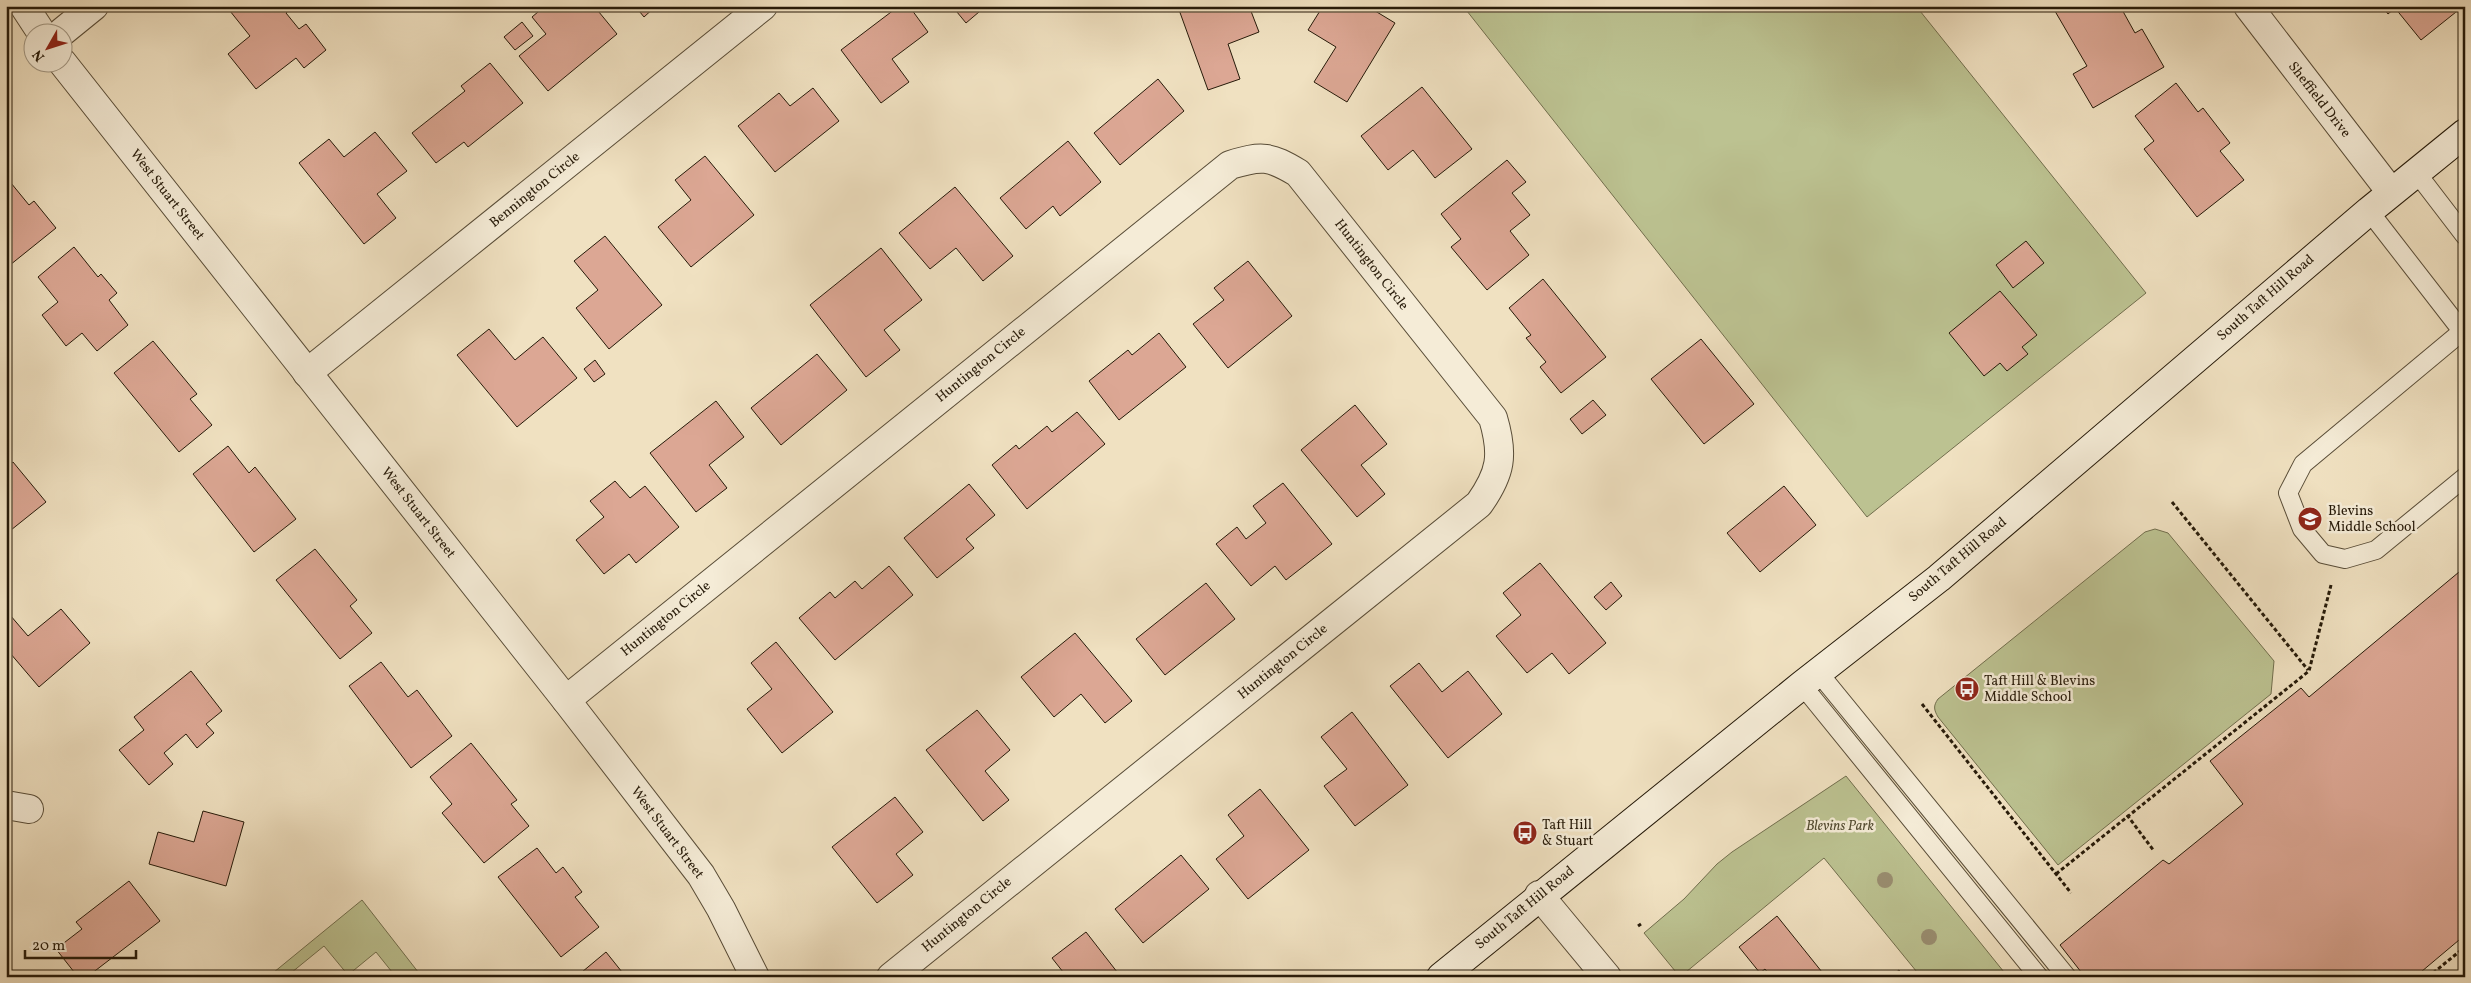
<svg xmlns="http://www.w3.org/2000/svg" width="2471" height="983" font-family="Vollkorn,serif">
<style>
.green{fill:#bcc291;stroke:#716e4d}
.building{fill:#dca794;stroke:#261a09}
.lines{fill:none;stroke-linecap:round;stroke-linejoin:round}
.service-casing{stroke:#584c37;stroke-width:20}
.minor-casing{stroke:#584c37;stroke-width:30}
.secondary-casing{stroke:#261a09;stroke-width:30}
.path{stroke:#261a09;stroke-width:3;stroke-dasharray:4 2.5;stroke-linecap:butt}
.service{stroke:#f5ecd7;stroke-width:18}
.minor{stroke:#f5ecd7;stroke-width:28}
.secondary{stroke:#f5ecd7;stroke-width:28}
.tree{fill:#9a8f72}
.labels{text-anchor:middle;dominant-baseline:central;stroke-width:5;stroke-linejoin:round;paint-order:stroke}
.street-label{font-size:14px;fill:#261a09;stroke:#f5ecd7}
.poi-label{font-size:14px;fill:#261a09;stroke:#f5ecd7;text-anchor:start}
.park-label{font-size:14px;font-style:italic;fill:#534c32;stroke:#f5ecd7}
</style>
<rect width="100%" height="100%" fill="#f0e1c1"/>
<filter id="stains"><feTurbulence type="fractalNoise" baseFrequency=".004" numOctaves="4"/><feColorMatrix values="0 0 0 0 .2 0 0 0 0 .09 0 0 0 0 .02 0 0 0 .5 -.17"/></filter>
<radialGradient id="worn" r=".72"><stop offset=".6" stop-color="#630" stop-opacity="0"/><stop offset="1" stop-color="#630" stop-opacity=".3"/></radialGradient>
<!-- green -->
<g class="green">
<path d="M 1463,6 L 1916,6 L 2146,293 L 1867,517 Z"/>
<path d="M 2155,529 L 2168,533 L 2274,661 L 2271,694 L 2058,865 L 1938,717 C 1934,710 1933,706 1938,699 L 2145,532 Z"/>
<path d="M 1846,776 L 2008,977 L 1921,977 L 1824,858 L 1680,977 L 1644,933 L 1684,899 L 1717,864 L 1732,852 Z"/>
<path d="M 362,900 L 422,977 L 396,977 L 376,952 L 348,975 L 324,946 L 286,977 L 268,977 Z"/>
</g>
<!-- building -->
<g class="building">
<path d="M 226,6 L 294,6 L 286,13 L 299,29 L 306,24 L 326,50 L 304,68 L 296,58 L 256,89 L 228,54 L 250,36 Z"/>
<path d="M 545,6 L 594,6 L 617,34 L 548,91 L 519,56 L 546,34 L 532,17 Z"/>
<path d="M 635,6 L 656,6 L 644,17 Z"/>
<path d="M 899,6 L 909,6 L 928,32 L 892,59 L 909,82 L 881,103 L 841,50 Z"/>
<path d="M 952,6 L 986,6 L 966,23 Z"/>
<path d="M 1249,6 L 1259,32 L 1228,44 L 1240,79 L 1208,90 L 1178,7 Z"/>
<path d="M 1323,6 L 1367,6 L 1395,23 L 1347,102 L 1314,82 L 1336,47 L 1308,30 Z"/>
<path d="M 2052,6 L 2120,6 L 2135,33 L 2142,29 L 2164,67 L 2093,108 L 2073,74 L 2087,66 Z"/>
<path d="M 2382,6 L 2459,6 L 2461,8 L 2421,40 L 2395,8 L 2388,14 Z"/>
<path d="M 522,22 L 533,36 L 515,50 L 504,37 Z"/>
<path d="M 490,63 L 523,103 L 468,147 L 464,142 L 436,163 L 412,133 L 465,91 L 461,86 Z"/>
<path d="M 1158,79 L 1184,111 L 1120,165 L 1094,133 Z"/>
<path d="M 2176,83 L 2198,112 L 2203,108 L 2230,143 L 2220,151 L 2244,180 L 2197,217 L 2144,149 L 2154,141 L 2135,116 Z"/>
<path d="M 1422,87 L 1472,149 L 1435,178 L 1413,150 L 1388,170 L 1361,136 Z"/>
<path d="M 813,88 L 839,121 L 775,172 L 738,126 L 779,93 L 790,106 Z"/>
<path d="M 375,132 L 407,171 L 377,194 L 396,218 L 364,244 L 299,163 L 329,139 L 344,157 Z"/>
<path d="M 1068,141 L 1101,182 L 1060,216 L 1053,206 L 1026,229 L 1000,198 Z"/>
<path d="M 705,156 L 754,215 L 691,267 L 658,227 L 691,200 L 675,180 Z"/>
<path d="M 1507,160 L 1526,182 L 1512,193 L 1530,215 L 1510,231 L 1529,255 L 1487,290 L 1451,247 L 1461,239 L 1441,214 Z"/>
<path d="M 11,183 L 29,205 L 34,201 L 56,228 L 10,265 L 6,259 L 6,187 Z"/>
<path d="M 955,187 L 1013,256 L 983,281 L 956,248 L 930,269 L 899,233 Z"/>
<path d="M 605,236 L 662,305 L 609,349 L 576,308 L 598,290 L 574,261 Z"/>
<path d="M 2026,241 L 2044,263 L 2013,288 L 1996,265 Z"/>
<path d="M 74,247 L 98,277 L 101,274 L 117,293 L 109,300 L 128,325 L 97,351 L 82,333 L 66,346 L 42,315 L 58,302 L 38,277 Z"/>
<path d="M 881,248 L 922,300 L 884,330 L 900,350 L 866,377 L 810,305 Z"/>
<path d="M 1248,261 L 1292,316 L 1228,368 L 1193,324 L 1224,300 L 1214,288 Z"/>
<path d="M 1543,279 L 1606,357 L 1561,393 L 1540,367 L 1546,362 L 1526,338 L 1531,335 L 1509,308 Z"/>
<path d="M 2000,291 L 2037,335 L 2022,347 L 2028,354 L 2007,371 L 2000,363 L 1984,376 L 1949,333 Z"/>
<path d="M 489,329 L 515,360 L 543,337 L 577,378 L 517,427 L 457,355 Z"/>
<path d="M 1159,333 L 1186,367 L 1119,420 L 1089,381 L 1128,350 L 1132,355 Z"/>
<path d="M 1701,339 L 1754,404 L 1704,444 L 1651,379 Z"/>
<path d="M 153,341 L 197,394 L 190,399 L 212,425 L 179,452 L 114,373 Z"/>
<path d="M 817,354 L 847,390 L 781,445 L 751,408 Z"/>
<path d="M 595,360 L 605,374 L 594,382 L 584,369 Z"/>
<path d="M 1593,400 L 1606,415 L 1582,434 L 1570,419 Z"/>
<path d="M 716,401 L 744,437 L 709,465 L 727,488 L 696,512 L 650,453 Z"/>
<path d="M 1355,405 L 1387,444 L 1361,465 L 1385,494 L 1357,517 L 1301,450 Z"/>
<path d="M 1077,412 L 1105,444 L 1027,509 L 992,465 L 1016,445 L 1019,449 L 1047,426 L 1052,432 Z"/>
<path d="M 228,446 L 249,473 L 255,467 L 296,519 L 254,552 L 193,474 Z"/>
<path d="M 13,462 L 46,502 L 6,534 L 6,468 Z"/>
<path d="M 615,481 L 630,498 L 645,486 L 679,527 L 636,563 L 629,554 L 604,574 L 576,540 L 604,517 L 590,501 Z"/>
<path d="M 1283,483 L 1332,544 L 1286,580 L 1275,566 L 1251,586 L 1216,544 L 1237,527 L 1246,539 L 1266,523 L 1253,506 Z"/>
<path d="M 969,484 L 995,515 L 966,539 L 974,548 L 937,578 L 904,538 Z"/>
<path d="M 1784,486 L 1816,525 L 1760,572 L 1727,533 Z"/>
<path d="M 315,549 L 357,600 L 350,606 L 372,633 L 340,659 L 276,580 Z"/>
<path d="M 1540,563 L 1606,643 L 1569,674 L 1552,653 L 1527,673 L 1496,636 L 1521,615 L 1503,593 Z"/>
<path d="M 889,566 L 913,595 L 835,660 L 799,618 L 830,592 L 835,598 L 855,581 L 862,589 Z"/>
<path d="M 2465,567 L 2465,935 L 2415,977 L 2085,977 L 2060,945 L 2163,860 L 2169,864 L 2243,804 L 2210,761 L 2301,688 L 2309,697 Z"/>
<path d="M 1611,582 L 1622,596 L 1606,610 L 1594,597 Z"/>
<path d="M 1206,583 L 1235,619 L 1165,675 L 1136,639 Z"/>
<path d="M 61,609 L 90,643 L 39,687 L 10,653 L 6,656 L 6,618 L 10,615 L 28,636 Z"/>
<path d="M 1075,633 L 1132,701 L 1105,723 L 1081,694 L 1054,717 L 1021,677 Z"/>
<path d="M 776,642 L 833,712 L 782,753 L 747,709 L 772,689 L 751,663 Z"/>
<path d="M 381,662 L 408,697 L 417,690 L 452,736 L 411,768 L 349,686 Z"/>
<path d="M 1419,663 L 1442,692 L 1468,671 L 1502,714 L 1448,758 L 1390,686 Z"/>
<path d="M 191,671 L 222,711 L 206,724 L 214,733 L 197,748 L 186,734 L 164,753 L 173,764 L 149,785 L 119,750 L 144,730 L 134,717 Z"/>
<path d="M 977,710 L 1010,750 L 985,771 L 1009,800 L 983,821 L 926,750 Z"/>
<path d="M 1352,712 L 1408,785 L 1355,826 L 1324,786 L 1347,769 L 1321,737 Z"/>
<path d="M 471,743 L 517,800 L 511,804 L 529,826 L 484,863 L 442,813 L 452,804 L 430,777 Z"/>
<path d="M 1260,789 L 1309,850 L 1248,899 L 1216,859 L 1244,836 L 1228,815 Z"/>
<path d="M 895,797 L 923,832 L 896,854 L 913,875 L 877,903 L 832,847 Z"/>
<path d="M 203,811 L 244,822 L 226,886 L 149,864 L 158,832 L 194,842 Z"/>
<path d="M 537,848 L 556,873 L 563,867 L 582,892 L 575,897 L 599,927 L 561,957 L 498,877 Z"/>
<path d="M 1181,855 L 1209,889 L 1143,943 L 1115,909 Z"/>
<path d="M 129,881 L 160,921 L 87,977 L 78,977 L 56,949 L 82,929 L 76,922 Z"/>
<path d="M 1777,916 L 1826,977 L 1771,977 L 1765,969 L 1760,973 L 1739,947 Z"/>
<path d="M 1086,932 L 1121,977 L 1067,977 L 1052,958 Z"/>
<path d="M 606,952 L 626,977 L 576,977 Z"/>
<path d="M 1899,970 L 1905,977 L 1890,977 Z"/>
</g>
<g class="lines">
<defs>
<g id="service">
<path d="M 2416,172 L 2465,236"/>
<path d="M 2369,211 L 2462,331"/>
<path d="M 2465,329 L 2303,464 L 2288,493 L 2302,529 L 2323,554 L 2345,559 L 2376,550 L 2465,477"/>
<path d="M 1818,672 L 2067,977"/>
<path d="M 1802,685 L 2039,977"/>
</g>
<g id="minor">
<path d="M 24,6 L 41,32"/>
<path d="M 2248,6 L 2391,192"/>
<path d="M 62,32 L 94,6"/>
<path d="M 62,62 L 566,700 L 701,875 L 721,909 L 755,977"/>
<path d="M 307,373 L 763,6"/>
<path d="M 566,700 L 1230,165 C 1262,155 1270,156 1298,173 L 1493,418 C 1504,455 1501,473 1479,504 L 891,977"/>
<path d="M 6,805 L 29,809"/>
<path d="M 1539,895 L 1607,977"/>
</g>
<path id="secondary" d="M 1441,977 L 1802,685 L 1939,578 L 2369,211 L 2465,133"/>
</defs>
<!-- service casing -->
<use href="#service" class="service-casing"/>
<!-- minor casing -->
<use href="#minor" class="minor-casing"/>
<!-- secondary casing -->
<use href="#secondary" class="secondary-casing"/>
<!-- path -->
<g class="path">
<path d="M 2172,502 L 2308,670"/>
<path d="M 1922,704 L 2071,893"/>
<path d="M 2127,815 L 2154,851"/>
<path d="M 2056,874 L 2309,671 L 2331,585"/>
<path d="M 1638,926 L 1641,924"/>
<path d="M 2428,977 L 2465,947"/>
</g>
<!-- service -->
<use href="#service" class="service"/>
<!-- minor -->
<use href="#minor" class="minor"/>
<!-- secondary -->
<use href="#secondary" class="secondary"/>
</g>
<!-- trees -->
<g class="tree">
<circle cx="1885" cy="880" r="8"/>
<circle cx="1929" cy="937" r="8"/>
</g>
<!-- icons -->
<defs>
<symbol id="school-disc" viewBox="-11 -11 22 22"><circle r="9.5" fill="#8f2418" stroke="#f5ecd7"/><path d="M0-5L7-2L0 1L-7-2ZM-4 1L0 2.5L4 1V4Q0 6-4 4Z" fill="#fff"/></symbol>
<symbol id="bus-disc" viewBox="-11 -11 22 22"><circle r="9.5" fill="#8f2418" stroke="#f5ecd7"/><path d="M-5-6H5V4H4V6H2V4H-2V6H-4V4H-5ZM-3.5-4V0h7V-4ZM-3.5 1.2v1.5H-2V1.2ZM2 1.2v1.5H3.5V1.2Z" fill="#fff"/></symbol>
</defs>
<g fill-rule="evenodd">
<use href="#school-disc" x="2296" y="505" width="28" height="28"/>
<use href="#bus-disc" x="1953" y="675" width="28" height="28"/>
<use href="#bus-disc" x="1511" y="819" width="28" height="28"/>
</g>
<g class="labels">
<!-- street labels -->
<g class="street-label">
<text transform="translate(2319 100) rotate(52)">Sheffield Drive</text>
<text transform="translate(535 190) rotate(-39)">Bennington Circle</text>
<text transform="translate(167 195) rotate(52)">West Stuart Street</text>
<text transform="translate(1371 265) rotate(52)">Huntington Circle</text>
<text transform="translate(2266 298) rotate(-41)">South Taft Hill Road</text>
<text transform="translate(981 365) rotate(-39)">Huntington Circle</text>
<text transform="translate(418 513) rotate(52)">West Stuart Street</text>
<text transform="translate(1958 560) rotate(-40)">South Taft Hill Road</text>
<text transform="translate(666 619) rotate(-39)">Huntington Circle</text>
<text transform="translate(1283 662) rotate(-39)">Huntington Circle</text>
<text transform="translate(667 833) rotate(53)">West Stuart Street</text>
<text transform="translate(1525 908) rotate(-39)">South Taft Hill Road</text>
<text transform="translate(967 915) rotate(-39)">Huntington Circle</text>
</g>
<!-- poi labels -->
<g class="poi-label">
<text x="2328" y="511">Blevins<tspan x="2328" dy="16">Middle School</tspan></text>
<text x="1984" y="681">Taft Hill &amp; Blevins<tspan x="1984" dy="16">Middle School</tspan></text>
<text x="1542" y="825">Taft Hill<tspan x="1542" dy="16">&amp; Stuart</tspan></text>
</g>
<!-- park labels -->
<g class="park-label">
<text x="1840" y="826">Blevins Park</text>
</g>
</g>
<!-- margin -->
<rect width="2471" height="983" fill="none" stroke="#f0e1c1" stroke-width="25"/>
<rect x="8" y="8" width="2456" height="968" fill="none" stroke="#261a09" stroke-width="2.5"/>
<rect x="12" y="12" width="2446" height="958" fill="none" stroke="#261a09"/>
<!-- north arrow -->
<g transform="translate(48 48) rotate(231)"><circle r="24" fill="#f5ecd7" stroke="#a29885"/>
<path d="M0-4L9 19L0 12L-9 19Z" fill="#8f2418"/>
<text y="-8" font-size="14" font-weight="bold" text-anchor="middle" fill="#261a09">N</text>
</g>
<!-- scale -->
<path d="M25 950v8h111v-8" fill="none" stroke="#261a09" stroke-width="2.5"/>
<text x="32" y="950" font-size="15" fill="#261a09" stroke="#f5ecd7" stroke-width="4" paint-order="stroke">20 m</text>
<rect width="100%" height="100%" filter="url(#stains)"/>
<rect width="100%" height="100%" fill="url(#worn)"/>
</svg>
